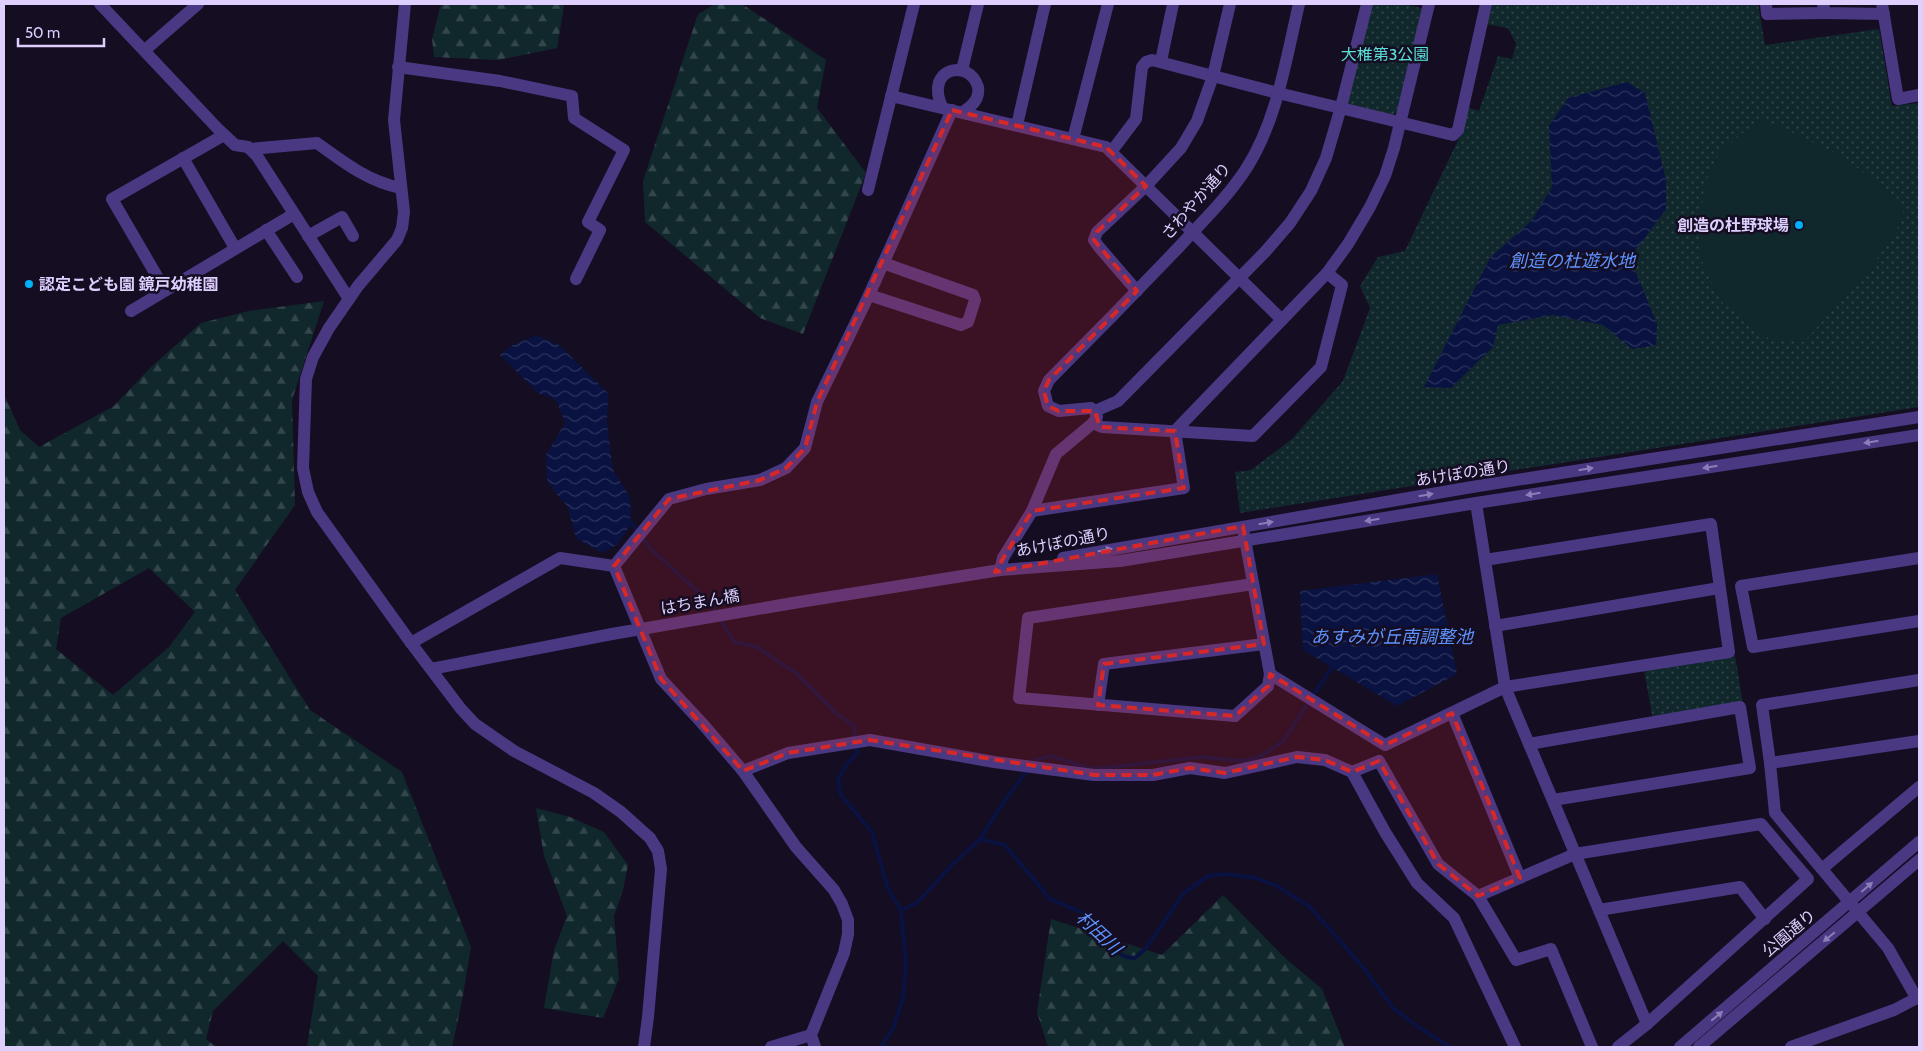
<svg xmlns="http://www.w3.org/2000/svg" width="1923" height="1051" font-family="Cabin,'Noto Sans JP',sans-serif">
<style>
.grass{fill:url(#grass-dots)}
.forest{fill:url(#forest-firs);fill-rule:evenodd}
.garden{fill:#10282c}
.water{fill:url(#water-waves)}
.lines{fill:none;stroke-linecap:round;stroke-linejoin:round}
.stream{stroke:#091240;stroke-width:4}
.minor{stroke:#4a3882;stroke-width:12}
.minor-bridge{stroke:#4a3882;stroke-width:12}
.oneway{fill:#8d7cba}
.marked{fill:#d62828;fill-opacity:0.2;stroke:#d62828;stroke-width:4;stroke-dasharray:10 6;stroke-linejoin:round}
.poi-dot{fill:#00affa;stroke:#150d22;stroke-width:2}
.labels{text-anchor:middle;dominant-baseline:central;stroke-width:5;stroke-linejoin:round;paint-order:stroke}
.park-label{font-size:16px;fill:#5ae0d9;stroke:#150d22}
.street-label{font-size:16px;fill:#decfff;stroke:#150d22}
.poi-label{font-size:16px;font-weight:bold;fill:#decfff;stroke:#150d22;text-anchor:end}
.water-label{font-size:18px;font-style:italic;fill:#5d93ff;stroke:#150d22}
</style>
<defs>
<pattern id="grass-dots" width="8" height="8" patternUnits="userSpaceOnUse" patternTransform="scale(1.25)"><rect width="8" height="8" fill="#10282c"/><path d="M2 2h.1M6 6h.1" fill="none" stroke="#32464c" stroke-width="1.8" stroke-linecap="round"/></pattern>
<pattern id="forest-firs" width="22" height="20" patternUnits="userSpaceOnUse" patternTransform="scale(1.25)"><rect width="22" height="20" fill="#10282c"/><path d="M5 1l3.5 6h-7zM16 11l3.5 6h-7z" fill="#32464c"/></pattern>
<pattern id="water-waves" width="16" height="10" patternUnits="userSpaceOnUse" patternTransform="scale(1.25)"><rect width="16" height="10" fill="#091240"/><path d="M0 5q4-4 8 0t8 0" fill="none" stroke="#2c335d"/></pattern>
</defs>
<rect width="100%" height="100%" fill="#150d22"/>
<!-- grass -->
<g class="grass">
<path d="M 1371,4 L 1405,4 L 1424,9 L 1398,111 L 1391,116 L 1350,107 L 1346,100 Z"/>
<path d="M 1489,4 L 1758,4 L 1765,45 L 1879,29 L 1892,106 L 1919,103 L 1919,407 L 1240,513 L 1235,472 L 1251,470 L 1292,439 L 1343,381 L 1370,308 L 1360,286 L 1378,257 L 1405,251 L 1461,134 L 1467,107 L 1479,111 L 1498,56 L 1512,59 L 1516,44 L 1508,28 L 1484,24 Z"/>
<path d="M 1735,655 L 1743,704 L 1653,720 L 1644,670 Z"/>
</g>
<!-- forest -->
<g class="forest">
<path d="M 441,4 L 560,4 L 564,6 L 557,48 L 498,60 L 434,57 L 432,39 Z"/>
<path d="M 715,4 L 742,4 L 826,60 L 817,108 L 866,173 L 803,334 L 760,318 L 645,222 L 643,181 L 698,14 Z"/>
<path d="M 324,301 L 292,400 L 295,505 L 235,590 L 310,710 L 402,772 L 471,947 L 462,1001 L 452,1047 L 307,1047 L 318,976 L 283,941 L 213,1011 L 206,1039 L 216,1047 L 4,1047 L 4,394 L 20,430 L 39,447 L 114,406 L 151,367 L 201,323 L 249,311 ZM 149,568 L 195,612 L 169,647 L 113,695 L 56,649 L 61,618 Z"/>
<path d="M 536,808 L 570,817 L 604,832 L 628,865 L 623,890 L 614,916 L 619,979 L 603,1018 L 544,1008 L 554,950 L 567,916 L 544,856 Z"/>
<path d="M 1223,895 L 1285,958 L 1322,989 L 1345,1047 L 1048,1047 L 1037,1012 L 1051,919 L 1162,955 Z"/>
</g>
<!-- garden -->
<path class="garden" d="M 1761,118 L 1843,157 L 1901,201 L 1904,218 L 1877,259 L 1804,342 L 1768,338 L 1723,303 L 1703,266 L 1698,232 L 1705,183 L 1720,152 Z"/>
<!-- water -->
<g class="water">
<path d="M 1627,82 L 1645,93 L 1666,180 L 1666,209 L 1630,258 L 1657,324 L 1656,345 L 1632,349 L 1603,325 L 1553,315 L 1498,325 L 1493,347 L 1451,388 L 1424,387 L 1490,258 L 1532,220 L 1552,187 L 1549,126 L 1568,98 Z"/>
<path d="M 536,335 L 559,345 L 608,393 L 607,424 L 613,470 L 630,497 L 631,524 L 618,544 L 602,553 L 576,538 L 567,506 L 554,491 L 547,479 L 546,455 L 565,423 L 558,404 L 554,399 L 538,393 L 500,355 L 511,346 Z"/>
<path d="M 1437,574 L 1457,674 L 1397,706 L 1303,650 L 1300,591 Z"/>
</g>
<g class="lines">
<!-- stream -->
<g class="stream">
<path d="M 629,520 L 650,548 L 711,604 L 734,642 L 757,647 L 796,673 L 835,712 L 854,726 L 857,753 L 847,764 L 838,779 L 840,794 L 872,832 L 888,889 L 901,910 L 906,964 L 903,998 L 893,1028 L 881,1047"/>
<path d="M 980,839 L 1005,845 L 1050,899 L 1081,912 L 1115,951 L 1126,957 L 1135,958 L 1146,948 L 1184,893 L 1208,876 L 1226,874 L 1256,878 L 1277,886 L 1310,907 L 1362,966 L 1394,1009 L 1417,1026 L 1450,1047"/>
<path d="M 901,910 L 917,903 L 952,865 L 980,839 L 1003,803 L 1035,760 L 1051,756 L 1092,769 L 1203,757 L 1241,761 L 1252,759 L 1263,755 L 1283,741 L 1334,664"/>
</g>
<!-- minor -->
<g class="minor">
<path d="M 100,4 L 219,130 L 235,145 L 248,147 L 257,156 L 349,299"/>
<path d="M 405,4 L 394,120 L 404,212 L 402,228 L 397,240 L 358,286 L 329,328 L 313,357 L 306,379 L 303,468 L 308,492 L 317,512 L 411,643 L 461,709 L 475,724 L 514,751 L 594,793 L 621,812 L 650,838 L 658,851 L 661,869 L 648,1017 L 644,1047"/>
<path d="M 1766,4 L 1767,14 L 1825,13"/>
<path d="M 1823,4 L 1825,13 L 1884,14"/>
<path d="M 1882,4 L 1898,99 L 1919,95"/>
<path d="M 145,50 L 198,4"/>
<path d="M 1161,61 L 1173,4"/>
<path d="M 398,67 L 500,81 L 572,96 L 574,118 L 624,150 L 588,222 L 600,230 L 576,279"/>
<path d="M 962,70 L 978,4"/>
<path d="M 891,96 L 1106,147 L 1282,320"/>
<path d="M 942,107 C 924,67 970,58 978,87 C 980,99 972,106 963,112"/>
<path d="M 1017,125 L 1045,4"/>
<path d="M 1073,139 L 1108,4"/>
<path d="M 250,149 L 317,143 C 343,162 369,182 401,188"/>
<path d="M 1111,152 L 1136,119 L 1142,67 L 1146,62 L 1152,60 L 1278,93 L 1453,135 L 1458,130 L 1486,4"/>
<path d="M 183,158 L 235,248"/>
<path d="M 868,190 L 914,4"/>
<path d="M 266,230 L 297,277"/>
<path d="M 308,236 L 342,217 L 353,236"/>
<path d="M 165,290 L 112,199 L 224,135"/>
<path d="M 1137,291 L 1099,247 L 1094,240 L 1097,232 L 1146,186 L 1181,148 L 1197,121 L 1213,76 L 1230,4"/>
<path d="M 869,295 L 961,325 L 968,322 L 975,300 L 973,295 L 883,263"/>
<path d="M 131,311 L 294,214"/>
<path d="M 1095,411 L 1118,401 L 1265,252 L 1290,223 L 1311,191 L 1326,158 L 1341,107 L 1367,4"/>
<path d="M 1093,423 L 1102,427 L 1253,436 L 1321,367 L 1342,285 L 1327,273"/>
<path d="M 1476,503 L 1505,687 L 1647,1024"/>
<path d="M 1032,511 L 1184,488 L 1175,431 L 1327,273 L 1348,244 L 1370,207 L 1385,176 L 1394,148 L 1429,4"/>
<path d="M 1244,534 L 1270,674 L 1268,686 L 1235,716 L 1019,698 L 1028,618 L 1253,584"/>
<path d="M 1063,558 L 1472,487 L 1919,417"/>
<path d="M 1919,558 L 1741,586 L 1753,647 L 1919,621"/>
<path d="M 1000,570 L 1003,558 L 1032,511 L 1056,454 L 1093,423 L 1097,417 L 1095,411 L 1091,408 L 1059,411 L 1048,406 L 1044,391 L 1049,380 C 1093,336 1136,292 1179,247 C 1202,222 1227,198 1246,169 C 1277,121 1286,59 1299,4"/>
<path d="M 793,603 L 1000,570 L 1120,561 L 1476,503 L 1919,435"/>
<path d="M 1495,626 L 1719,588"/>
<path d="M 411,643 L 560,558 L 614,566"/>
<path d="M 431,669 L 612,634"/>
<path d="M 1270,674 L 1385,745 L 1505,687 L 1729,652 L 1711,524 L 1485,560"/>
<path d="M 1098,705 L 1104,664 L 1264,644"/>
<path d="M 1452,713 L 1520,878"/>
<path d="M 1529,744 L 1740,707 L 1750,768 L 1553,800"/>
<path d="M 1770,763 L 1762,705 L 1919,680"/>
<path d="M 743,771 L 788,753 L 870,740 L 994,762 L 1094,775 L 1153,775 L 1190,768 L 1225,773 L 1297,757 L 1325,760 L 1352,772 L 1385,832 L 1417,883 L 1454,918 L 1515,1047"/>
<path d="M 1352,772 L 1379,761 L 1438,864 L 1478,896 L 1516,960 L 1551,949 L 1592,1047"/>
<path d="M 1823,868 L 1919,787"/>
<path d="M 1478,896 L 1575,854 L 1761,824 L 1808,879 L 1647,1024 L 1618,1047"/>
<path d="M 1599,910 L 1740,887 L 1765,919"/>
<path d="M 1917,999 L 1888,948 L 1775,813 L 1770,763 L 1919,741"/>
<path d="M 771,1047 L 811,1035"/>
<path d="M 815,1047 L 811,1035 L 844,953 L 848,934 L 848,920 L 842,904 L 834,890 L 796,847 L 743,771 L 701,722 L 661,679 L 614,566 L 669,499 L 706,489 L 760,480 L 786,468 L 805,448 L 817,402 L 869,295 L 952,110"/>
<path d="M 1680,1047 L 1919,842"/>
<path d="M 1699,1047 L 1919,860"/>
<path d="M 1791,1047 L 1894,1010 L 1919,997"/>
</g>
<!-- minor-bridge -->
<path class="minor-bridge" d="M 612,634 L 793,603"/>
</g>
<!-- one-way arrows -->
<defs><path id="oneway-solid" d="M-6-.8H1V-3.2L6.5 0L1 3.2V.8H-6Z" transform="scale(1.25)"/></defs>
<g class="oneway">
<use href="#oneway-solid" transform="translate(1871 442) rotate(171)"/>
<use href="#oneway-solid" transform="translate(1710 467) rotate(171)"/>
<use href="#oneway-solid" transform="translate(1586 469) rotate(-9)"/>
<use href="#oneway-solid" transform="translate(1533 494) rotate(171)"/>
<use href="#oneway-solid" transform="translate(1426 495) rotate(-10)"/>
<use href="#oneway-solid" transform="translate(1372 520) rotate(171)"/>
<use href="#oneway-solid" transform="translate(1266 523) rotate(-10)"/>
<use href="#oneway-solid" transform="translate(1105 550) rotate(-11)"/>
<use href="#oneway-solid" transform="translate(1867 887) rotate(-41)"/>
<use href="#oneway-solid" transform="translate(1829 937) rotate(140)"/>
<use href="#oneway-solid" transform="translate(1717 1016) rotate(-40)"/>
</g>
<!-- marked area -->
<path class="marked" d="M 952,110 L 1106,147 L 1146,186 L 1097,232 L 1094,240 L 1137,291 L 1049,380 L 1044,391 L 1048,406 L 1059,411 L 1095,411 L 1100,427 L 1175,431 L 1184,488 L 1032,511 L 995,572 L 1243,526 L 1264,644 L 1104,664 L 1098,705 L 1235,716 L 1268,686 L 1270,674 L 1385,745 L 1452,713 L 1520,878 L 1478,896 L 1438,864 L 1379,761 L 1352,772 L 1325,760 L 1297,757 L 1225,773 L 1190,768 L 1153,775 L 1094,775 L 870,740 L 788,753 L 743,771 L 661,679 L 614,566 L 669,499 L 760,480 L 786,468 L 805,448 L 817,402 Z"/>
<!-- markers -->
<g class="poi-dot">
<circle cx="1799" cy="225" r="5"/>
<circle cx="29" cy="284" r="5"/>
</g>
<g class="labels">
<!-- park labels -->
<g class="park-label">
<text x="1385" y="54">大椎第3公園</text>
</g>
<!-- street labels -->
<g class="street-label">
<text transform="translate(1196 201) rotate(-49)">さわやか通り</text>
<text transform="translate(1463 473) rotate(-9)">あけぼの通り</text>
<text transform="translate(1063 542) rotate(-11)">あけぼの通り</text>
<text transform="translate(700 602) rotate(-10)">はちまん橋</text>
<text transform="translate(1789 933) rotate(-40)">公園通り</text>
</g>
<!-- poi labels -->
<g class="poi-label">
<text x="1789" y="225">創造の杜野球場</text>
<text x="39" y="284" text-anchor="start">認定こども園 鏡戸幼稚園</text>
</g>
<!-- water labels -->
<g class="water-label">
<text x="1572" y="261">創造の杜遊水地</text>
<text x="1392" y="637">あすみが丘南調整池</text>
<text transform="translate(1099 933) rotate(43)">村田川</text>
</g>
</g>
<!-- border -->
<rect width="1923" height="1051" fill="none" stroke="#decfff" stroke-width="10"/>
<!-- scale -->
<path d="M18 38v8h86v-8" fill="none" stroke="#decfff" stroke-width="2.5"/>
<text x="25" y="38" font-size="15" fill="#decfff" stroke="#150d22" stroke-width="4" paint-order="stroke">50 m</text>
</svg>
